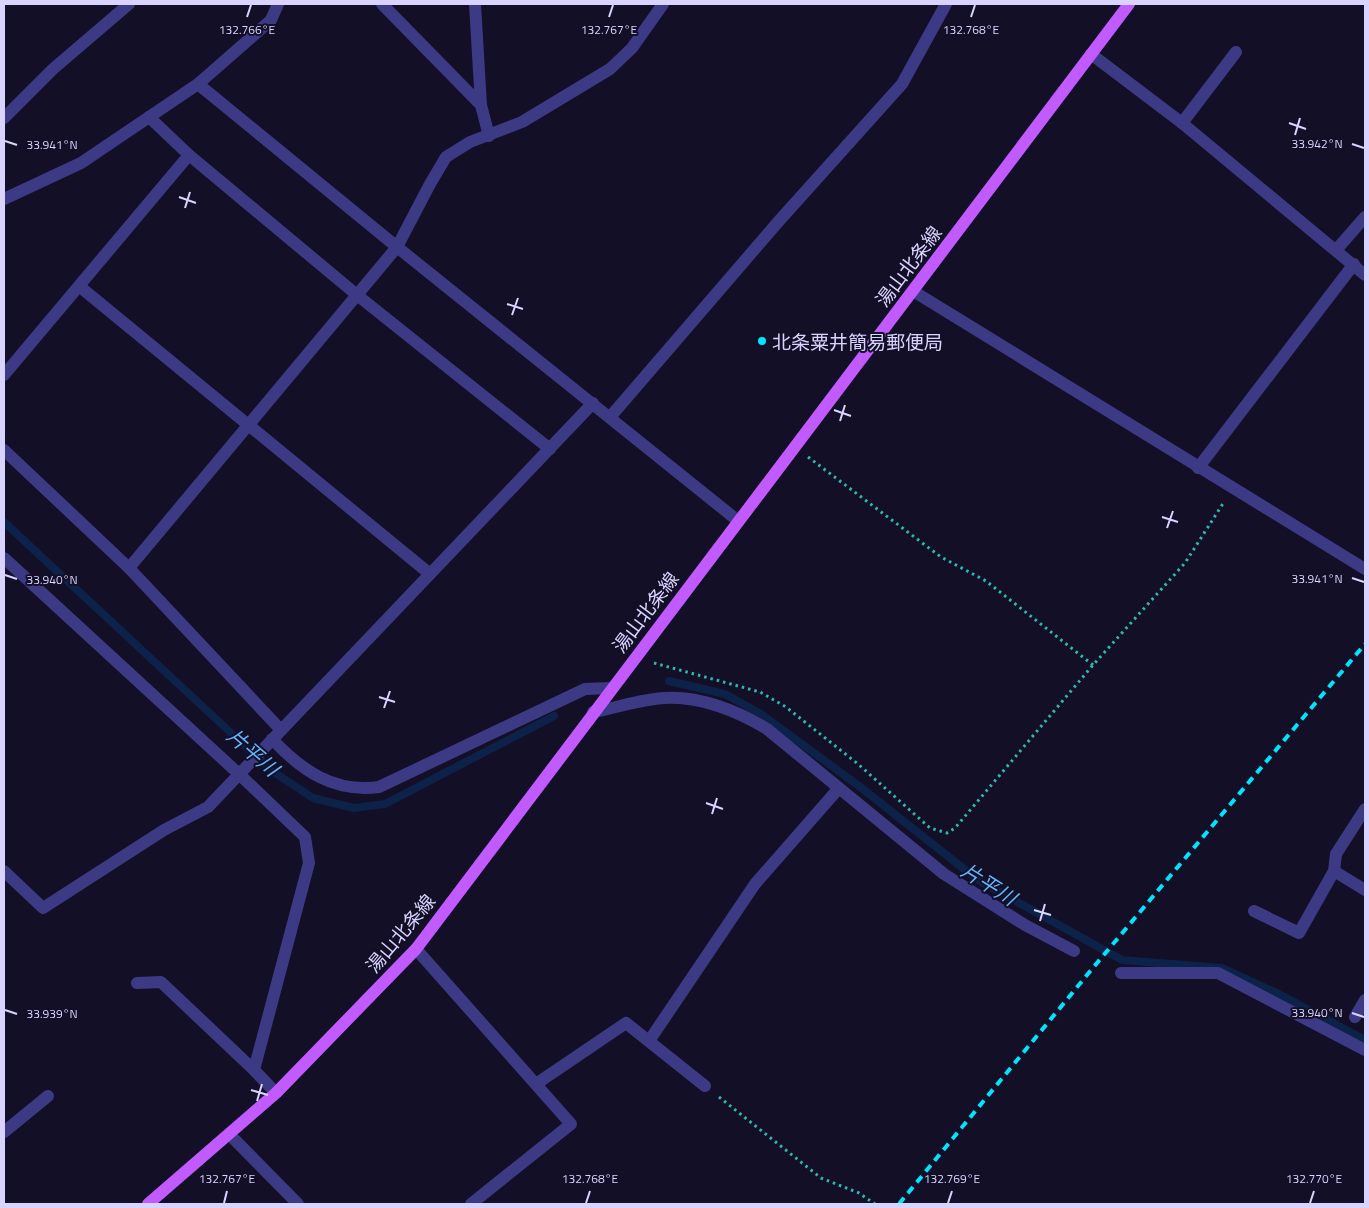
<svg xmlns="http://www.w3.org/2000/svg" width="1369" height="1208" font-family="'Titillium Web','Noto Sans JP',sans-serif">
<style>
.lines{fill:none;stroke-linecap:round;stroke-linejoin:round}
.stream{stroke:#0c2248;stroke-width:8}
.path{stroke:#2fb8b0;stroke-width:3;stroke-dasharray:2.5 4;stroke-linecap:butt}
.minor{stroke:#3d3a85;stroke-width:12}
.major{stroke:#c25bff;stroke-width:12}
.rail{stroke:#00e5ff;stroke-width:4;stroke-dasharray:8 6;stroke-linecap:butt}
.ticks{fill:none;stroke:#d9d4ff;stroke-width:2}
.poi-dot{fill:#00e5ff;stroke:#130f26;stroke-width:2}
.labels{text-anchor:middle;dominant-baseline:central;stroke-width:4;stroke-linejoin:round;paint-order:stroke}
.street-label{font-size:19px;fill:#d9d4ff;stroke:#130f26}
.poi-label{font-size:19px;fill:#d9d4ff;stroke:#130f26;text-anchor:start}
.water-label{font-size:20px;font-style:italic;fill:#62b6ff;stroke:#130f26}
.ticks-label{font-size:12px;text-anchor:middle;fill:#d9d4ff;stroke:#130f26;stroke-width:4;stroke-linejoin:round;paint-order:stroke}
</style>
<rect width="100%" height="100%" fill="#130f26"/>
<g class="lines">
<!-- stream -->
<g class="stream">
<path d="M 4,522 L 272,771 L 313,798 L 354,808 L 385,804 L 554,716"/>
<path d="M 669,681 L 725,694 L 761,714 L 859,786 L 978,880 L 1122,960 L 1222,968 L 1279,994 L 1365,1040"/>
</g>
<!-- path -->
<g class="path">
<path d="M 808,457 L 941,557 L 986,581 L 1093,665"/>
<path d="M 654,663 L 760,692 L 786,707 L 858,764 L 930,828 L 947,833 L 955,828 L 1093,665 L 1185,563 L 1224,502"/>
<path d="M 719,1097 L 821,1178 L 859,1193 L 875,1204"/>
</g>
<!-- minor -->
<g class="minor">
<path d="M 382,4 L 481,105"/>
<path d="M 475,4 L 481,105 L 489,136"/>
<path d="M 1091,54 L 1182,123 L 1365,275"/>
<path d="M 198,84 L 271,20 L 278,4"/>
<path d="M 149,117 L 189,155 L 357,295 L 550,449"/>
<path d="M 4,118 L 53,69 L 129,4"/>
<path d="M 1182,123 L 1236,52"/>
<path d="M 4,199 L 81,163 L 198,84 L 397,247 L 737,520"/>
<path d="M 1337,249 L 1365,217"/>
<path d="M 79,286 L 430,574"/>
<path d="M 913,291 L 1365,569"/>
<path d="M 4,375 L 189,155"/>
<path d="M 611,416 L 778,222 L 902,84 L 946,4"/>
<path d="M 4,450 L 129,568 L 281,730"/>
<path d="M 1198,468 L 1354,264"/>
<path d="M 4,558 L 239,774 L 305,837 L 309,863 L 254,1070 L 276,1093"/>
<path d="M 129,568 L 397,247 L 430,184 L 446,157 L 470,142 L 522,122 L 610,69 L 632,48 L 663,4"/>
<path d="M 593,712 C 616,708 641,699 665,698 C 700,696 738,711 767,729 L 944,874 L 1025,925 L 1074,951"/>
<path d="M 272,739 C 302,771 334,793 379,787 L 585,689 L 611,688"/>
<path d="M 1365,809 L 1336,854 L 1334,871 L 1365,890"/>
<path d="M 4,871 L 43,908 L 164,830 L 208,807 L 593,403"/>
<path d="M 1254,911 L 1299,933 L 1334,871"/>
<path d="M 416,949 L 571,1124 L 471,1204"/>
<path d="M 1121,973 L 1218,973 L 1365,1050"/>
<path d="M 137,983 L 161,982 L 254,1070"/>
<path d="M 1355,1017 L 1365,1000"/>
<path d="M 649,1041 L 755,884 L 839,788"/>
<path d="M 536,1084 L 626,1023 L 705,1086"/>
<path d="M 4,1132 L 48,1096"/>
<path d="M 230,1135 L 298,1204"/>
</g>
<!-- major -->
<path class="major" d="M 148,1204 L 276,1093 L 416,949 L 1129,4"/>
<!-- rail -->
<path class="rail" d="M 899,1204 L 1087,975 L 1365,644"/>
</g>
<!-- ticks -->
<path class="ticks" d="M 247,17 L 251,5M 609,17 L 613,5M 971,17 L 975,5M 1289,123 L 1306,129M 1295,135 L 1300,118M 5,141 L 17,145M 1352,144 L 1364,148M 179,197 L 196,203M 185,208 L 190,192M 507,304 L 523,309M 512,315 L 518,298M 834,410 L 851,416M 840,421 L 845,405M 1162,517 L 1178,522M 1167,528 L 1173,511M 5,575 L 17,579M 1352,578 L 1364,582M 379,697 L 395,702M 384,708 L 390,691M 706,803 L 723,809M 712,814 L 717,798M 1034,910 L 1051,915M 1040,921 L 1045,904M 5,1010 L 17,1014M 1352,1013 L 1364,1017M 251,1090 L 268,1095M 257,1101 L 262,1084M 224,1203 L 227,1191M 586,1203 L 590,1191M 948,1203 L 952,1191M 1310,1203 L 1314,1191"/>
<!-- markers -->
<circle class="poi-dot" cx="762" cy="341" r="5"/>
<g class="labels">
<!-- street labels -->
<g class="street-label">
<text transform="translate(908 266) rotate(-53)">湯山北条線</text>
<text transform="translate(645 612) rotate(-53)">湯山北条線</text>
<text transform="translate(400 933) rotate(-50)">湯山北条線</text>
</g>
<!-- poi labels -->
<g class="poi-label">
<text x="772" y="341">北条粟井簡易郵便局</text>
</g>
<!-- water labels -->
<g class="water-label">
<text transform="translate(253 752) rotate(41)">片平川</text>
<text transform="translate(989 884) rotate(32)">片平川</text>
</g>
</g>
<g class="ticks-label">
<text x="247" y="34">132.766°E</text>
<text x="609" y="34">132.767°E</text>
<text x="971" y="34">132.768°E</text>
<text x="1317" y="148">33.942°N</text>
<text x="52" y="149">33.941°N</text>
<text x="1317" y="583">33.941°N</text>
<text x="52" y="584">33.940°N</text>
<text x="1317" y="1017">33.940°N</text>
<text x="52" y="1018">33.939°N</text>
<text x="227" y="1183">132.767°E</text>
<text x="590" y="1183">132.768°E</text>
<text x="952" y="1183">132.769°E</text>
<text x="1314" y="1183">132.770°E</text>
</g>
<!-- border -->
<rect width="1369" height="1208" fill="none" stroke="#d9d4ff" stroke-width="10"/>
</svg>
